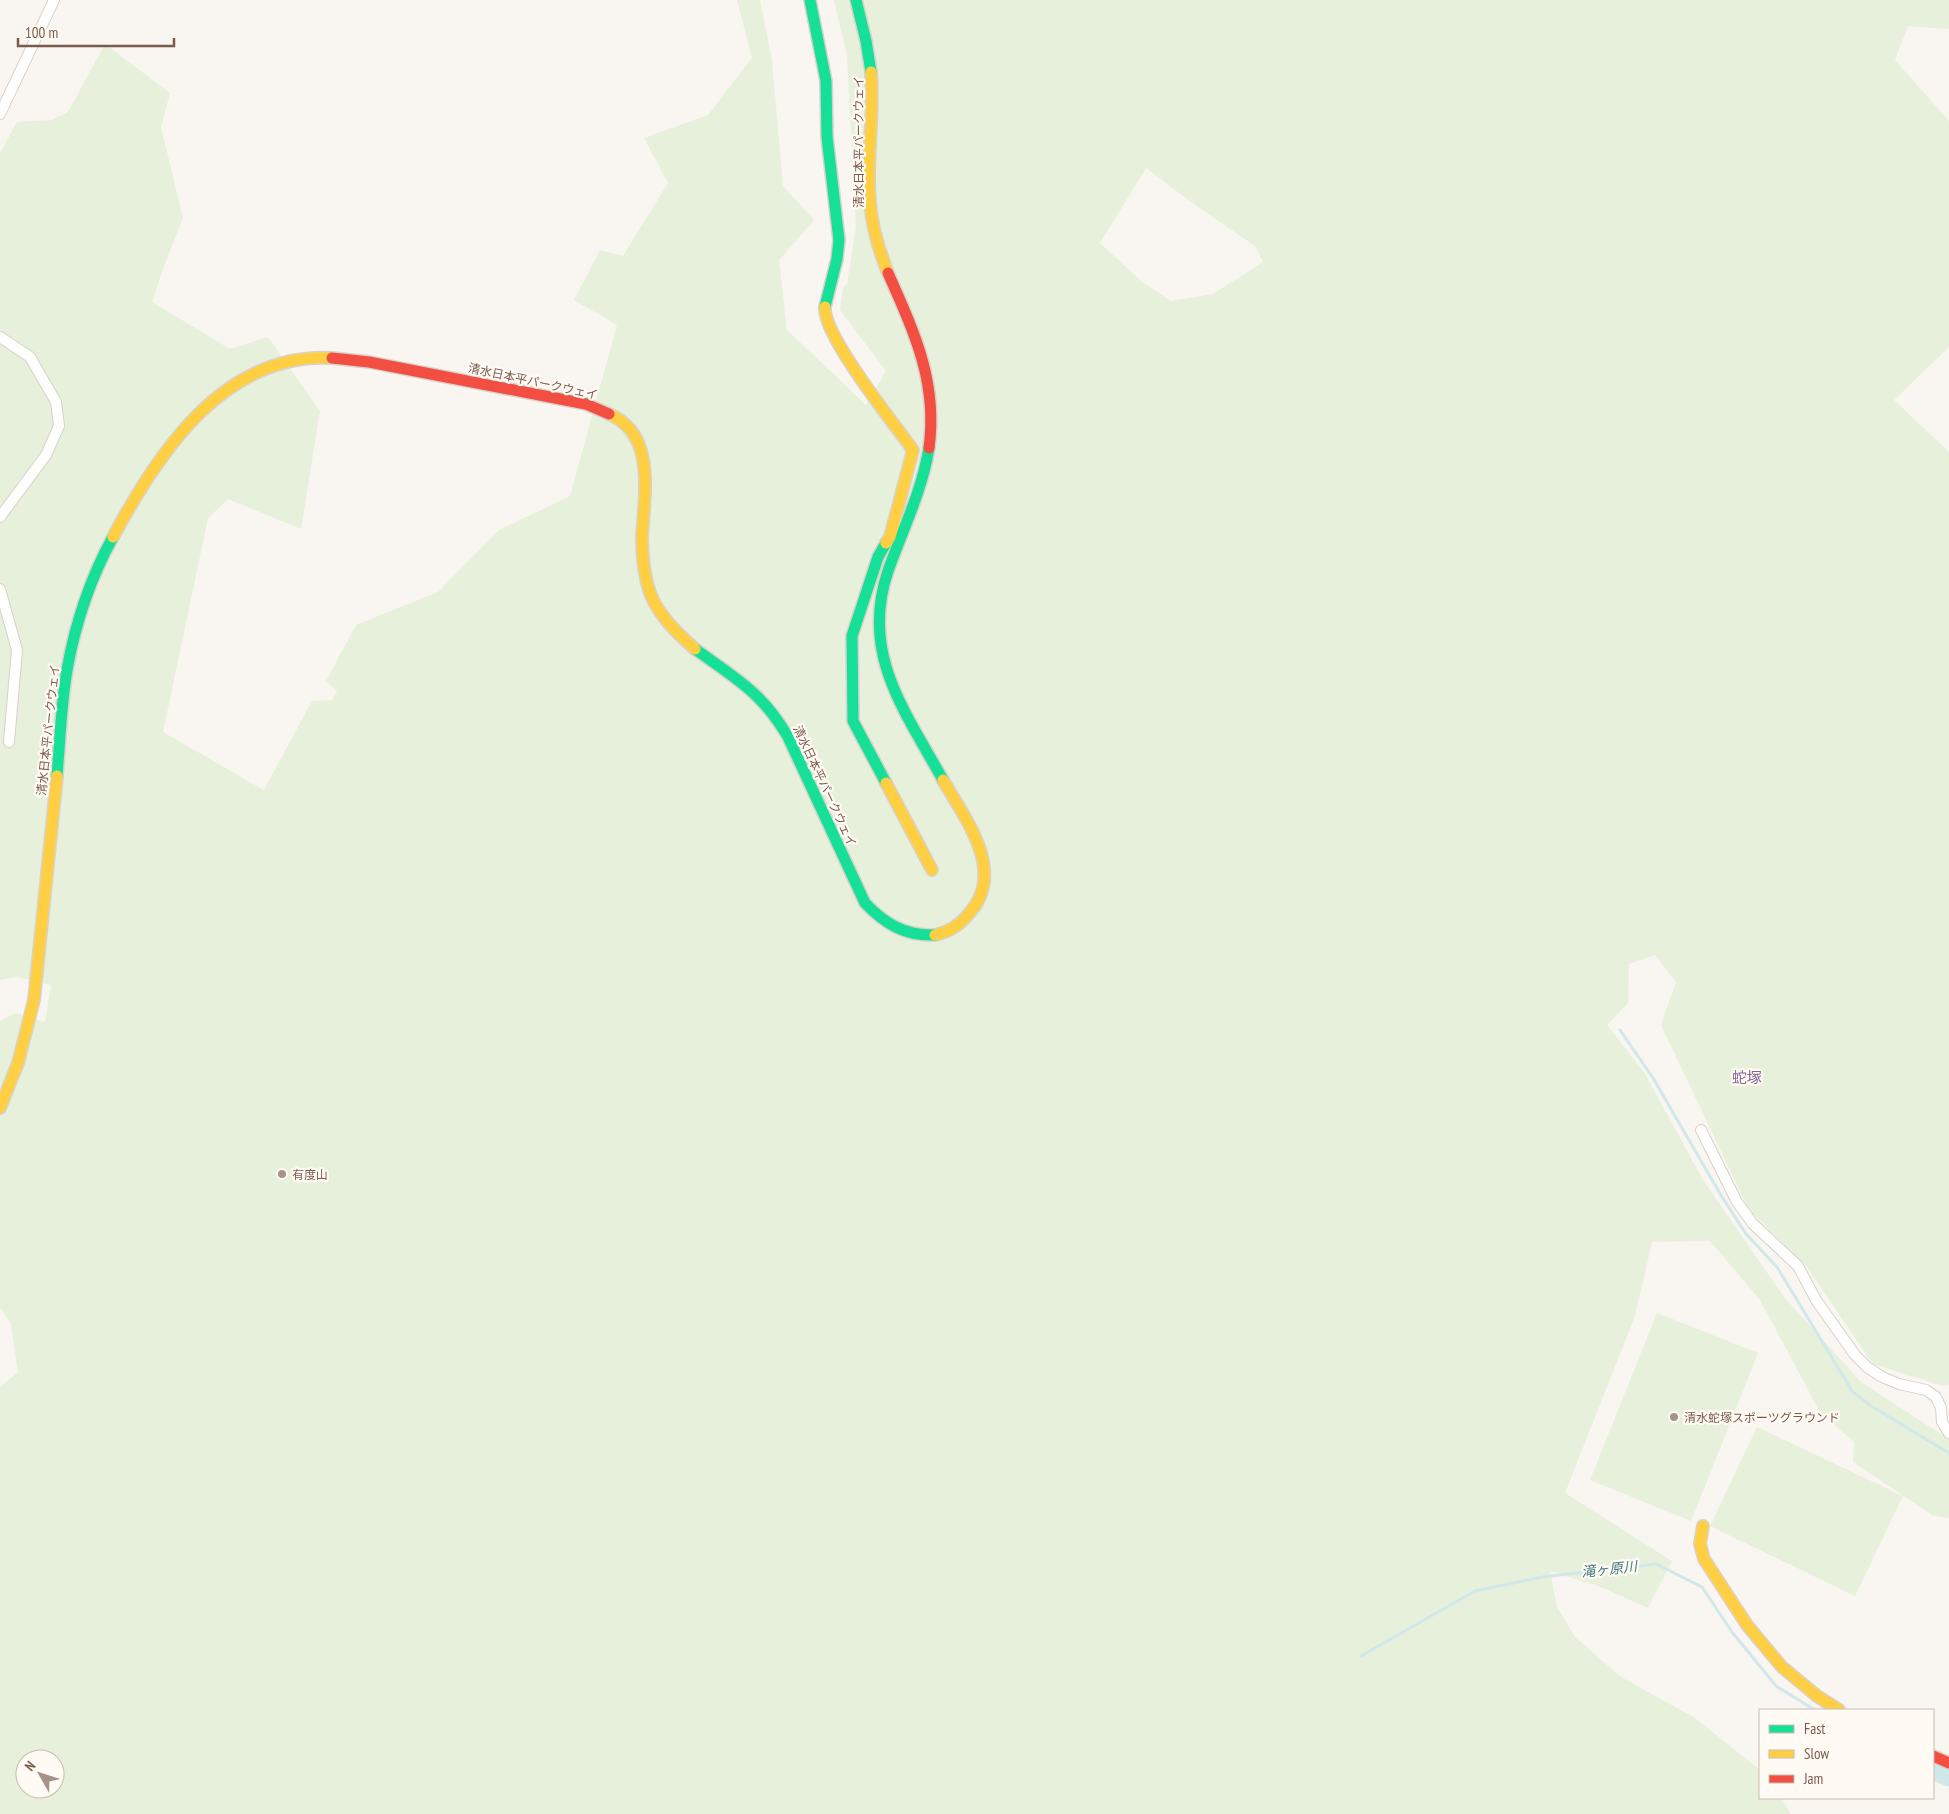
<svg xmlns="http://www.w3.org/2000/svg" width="1949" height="1814" font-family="'PT Sans Narrow','Noto Sans JP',sans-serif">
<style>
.green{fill:#e7f0db;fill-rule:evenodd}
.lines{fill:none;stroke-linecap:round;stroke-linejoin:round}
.stream{stroke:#d0e8ea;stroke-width:3}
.river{stroke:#d0e8ea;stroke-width:19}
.street-casing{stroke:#d7d1cb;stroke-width:12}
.fast-casing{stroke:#d9d2cb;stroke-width:14}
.slow-casing{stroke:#d9d2cb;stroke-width:14}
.jam-casing{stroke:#d9d2cb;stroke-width:14}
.street{stroke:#fefefd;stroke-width:10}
.fast{stroke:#16e098;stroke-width:11}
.slow{stroke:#ffcf43;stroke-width:11}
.jam{stroke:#f24e42;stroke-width:11}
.poi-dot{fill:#a69286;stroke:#fffaf3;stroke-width:2}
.labels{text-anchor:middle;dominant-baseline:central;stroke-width:4.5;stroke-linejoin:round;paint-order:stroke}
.street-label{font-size:12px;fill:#7a5c4d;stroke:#fffaf3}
.poi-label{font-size:12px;fill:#7a5c4d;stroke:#fffaf3;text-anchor:start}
.water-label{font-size:14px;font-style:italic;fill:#437c86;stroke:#fffaf3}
.quarter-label{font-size:15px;fill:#846695;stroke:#fffaf3}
</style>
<rect width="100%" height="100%" fill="#f9f5f0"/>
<!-- green -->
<g class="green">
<path d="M 737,0 L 760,0 L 772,60 L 783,186 L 814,220 L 779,260 L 787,330 L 866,405 L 886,371 L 840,310 L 843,288 L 847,284 L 856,227 L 847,55 L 834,0 L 1949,0 L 1949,29 L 1908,26 L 1895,60 L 1949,121 L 1949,347 L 1894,400 L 1949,452 L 1949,1384 L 1943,1386 L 1873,1364 L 1806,1266 L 1749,1210 L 1661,1025 L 1676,982 L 1655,955 L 1629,964 L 1628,1003 L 1607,1025 L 1644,1072 L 1703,1180 L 1784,1297 L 1860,1381 L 1930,1427 L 1949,1438 L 1949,1518 L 1932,1515 L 1853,1462 L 1854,1442 L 1820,1412 L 1760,1300 L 1710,1241 L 1652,1242 L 1635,1316 L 1565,1493 L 1672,1561 L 1648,1608 L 1601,1587 L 1550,1571 L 1557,1607 L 1575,1637 L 1621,1677 L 1695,1718 L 1760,1770 L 1760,1798 L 1781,1798 L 1791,1814 L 0,1814 L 0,1387 L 18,1372 L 11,1324 L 0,1307 L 0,1021 L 15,1013 L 45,1022 L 51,985 L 17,977 L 0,980 L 0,153 L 17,122 L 52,120 L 68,112 L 105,44 L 170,93 L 161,127 L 183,218 L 164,266 L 152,302 L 230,349 L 268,337 L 320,411 L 301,529 L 228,499 L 208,518 L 163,732 L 264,790 L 312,701 L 332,700 L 337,691 L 326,681 L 356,625 L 438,592 L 499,530 L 570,496 L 617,325 L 574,300 L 600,250 L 623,256 L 668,183 L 644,138 L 708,115 L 752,58 ZM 1146,168 L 1195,205 L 1255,246 L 1263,262 L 1213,294 L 1171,301 L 1142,282 L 1100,243 ZM 25,1759 L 55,1759 L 55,1789 L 25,1789 Z"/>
<path d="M 1657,1313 L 1758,1353 L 1691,1521 L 1590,1480 Z"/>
<path d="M 1757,1427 L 1903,1496 L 1855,1596 L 1710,1526 Z"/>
</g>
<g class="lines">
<!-- stream -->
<g class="stream">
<path d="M 1620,1030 L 1653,1078 L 1722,1197 L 1746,1234 L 1777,1267 L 1852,1391 L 1871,1406 L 1949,1453"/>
<path d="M 1361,1656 L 1475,1591 L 1542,1577 L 1656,1564 L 1702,1587 L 1732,1632 L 1776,1686 L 1815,1710"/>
</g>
<!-- river -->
<path class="river" d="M 1933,1770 L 1949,1777"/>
<defs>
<g id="street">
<path d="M 0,114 L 54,0"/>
<path d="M 0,337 L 30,357 L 56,402 L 59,426 L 46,455 L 0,517"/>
<path d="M 0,589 L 17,650 L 9,742"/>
<path d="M 1701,1130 L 1737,1202 L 1753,1224 L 1798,1266 L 1816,1300 L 1855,1355 L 1867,1367 L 1882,1377 L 1899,1384 L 1926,1390 L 1936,1397 L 1941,1408 L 1942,1422 L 1949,1433"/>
</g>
<g id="fast">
<path d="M 810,0 L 826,81 L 827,137 L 839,240 L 837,259 L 825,307"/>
<path d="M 856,0 L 866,41 L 871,72"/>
<path d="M 929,448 C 922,491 903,529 888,571 C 860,654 905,711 943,780"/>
<path d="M 695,649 C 735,678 762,692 788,737 L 865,903 C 885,924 905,936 935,935"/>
<path d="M 57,776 C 60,741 61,705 67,670 C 75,625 91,577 113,537"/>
<path d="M 886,783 L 853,721 L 852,636 L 878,557 L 886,543"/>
</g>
<g id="slow">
<path d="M 871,72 C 875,121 864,170 872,218 C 875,238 881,255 888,273"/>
<path d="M 825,307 C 822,334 895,425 913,450 L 890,537 L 886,543"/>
<path d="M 609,414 C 657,434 644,496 642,537 C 642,556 644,576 650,593 C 659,616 677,633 695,649"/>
<path d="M 113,537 C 158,453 224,352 332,358"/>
<path d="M 886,783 L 932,870"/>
<path d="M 935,935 C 952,931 962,923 972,910 C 1005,869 964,817 943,780"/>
<path d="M 0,1108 L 18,1063 L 34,1000 L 57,776"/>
<path d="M 1703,1526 L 1700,1544 L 1704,1559 L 1747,1625 L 1782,1667 L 1817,1696 L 1839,1710"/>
</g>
<g id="jam">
<path d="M 888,273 C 914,332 938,382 929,448"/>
<path d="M 332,358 L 369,362 L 586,404 L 609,414"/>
<path d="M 1933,1756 L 1949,1763"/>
</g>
</defs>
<!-- street casing -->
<use href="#street" class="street-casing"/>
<!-- fast casing -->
<use href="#fast" class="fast-casing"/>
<!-- slow casing -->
<use href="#slow" class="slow-casing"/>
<!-- jam casing -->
<use href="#jam" class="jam-casing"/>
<!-- street -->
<use href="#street" class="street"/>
<!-- fast -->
<use href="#fast" class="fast"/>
<!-- slow -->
<use href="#slow" class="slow"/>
<!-- jam -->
<use href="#jam" class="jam"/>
</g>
<!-- markers -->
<g class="poi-dot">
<circle cx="282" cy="1174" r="5"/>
<circle cx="1674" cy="1417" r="5"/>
</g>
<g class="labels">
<!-- street labels -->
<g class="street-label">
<text transform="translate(858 142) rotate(-90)">清水日本平パークウェイ</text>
<text transform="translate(533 381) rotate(12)">清水日本平パークウェイ</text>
<text transform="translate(48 730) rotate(-84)">清水日本平パークウェイ</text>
<text transform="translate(825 786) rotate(65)">清水日本平パークウェイ</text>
</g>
<!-- poi labels -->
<g class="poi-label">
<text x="292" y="1174">有度山</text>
<text x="1684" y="1417">清水蛇塚スポーツグラウンド</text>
</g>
<!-- water labels -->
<g class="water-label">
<text transform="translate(1609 1569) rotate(-6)">滝ヶ原川</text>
</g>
<!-- quarter labels -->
<g class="quarter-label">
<text x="1747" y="1077">蛇塚</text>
</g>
</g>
<!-- legend -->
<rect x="1759" y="1709" width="175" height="90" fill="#fffaf3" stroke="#cabbb1"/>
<rect x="1769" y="1725" width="25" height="8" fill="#16e098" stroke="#cabbb1"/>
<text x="1804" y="1734" font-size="15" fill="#7a5c4d">Fast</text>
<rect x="1769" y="1750" width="25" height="8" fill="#ffcf43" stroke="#cabbb1"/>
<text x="1804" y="1759" font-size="15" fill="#7a5c4d">Slow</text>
<rect x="1769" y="1775" width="25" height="8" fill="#f24e42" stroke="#cabbb1"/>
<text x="1804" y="1784" font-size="15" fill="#7a5c4d">Jam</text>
<!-- north arrow -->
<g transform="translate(40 1774) rotate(309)"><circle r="24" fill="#fffaf3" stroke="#cabbb1"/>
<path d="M0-4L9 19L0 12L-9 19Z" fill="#a69286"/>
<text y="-8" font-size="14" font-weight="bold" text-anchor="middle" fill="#7a5c4d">N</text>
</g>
<!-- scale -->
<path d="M18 38v8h156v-8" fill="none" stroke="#7a5c4d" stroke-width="2.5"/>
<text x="25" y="38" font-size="15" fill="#7a5c4d" stroke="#fffaf3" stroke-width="4" paint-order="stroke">100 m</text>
</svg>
